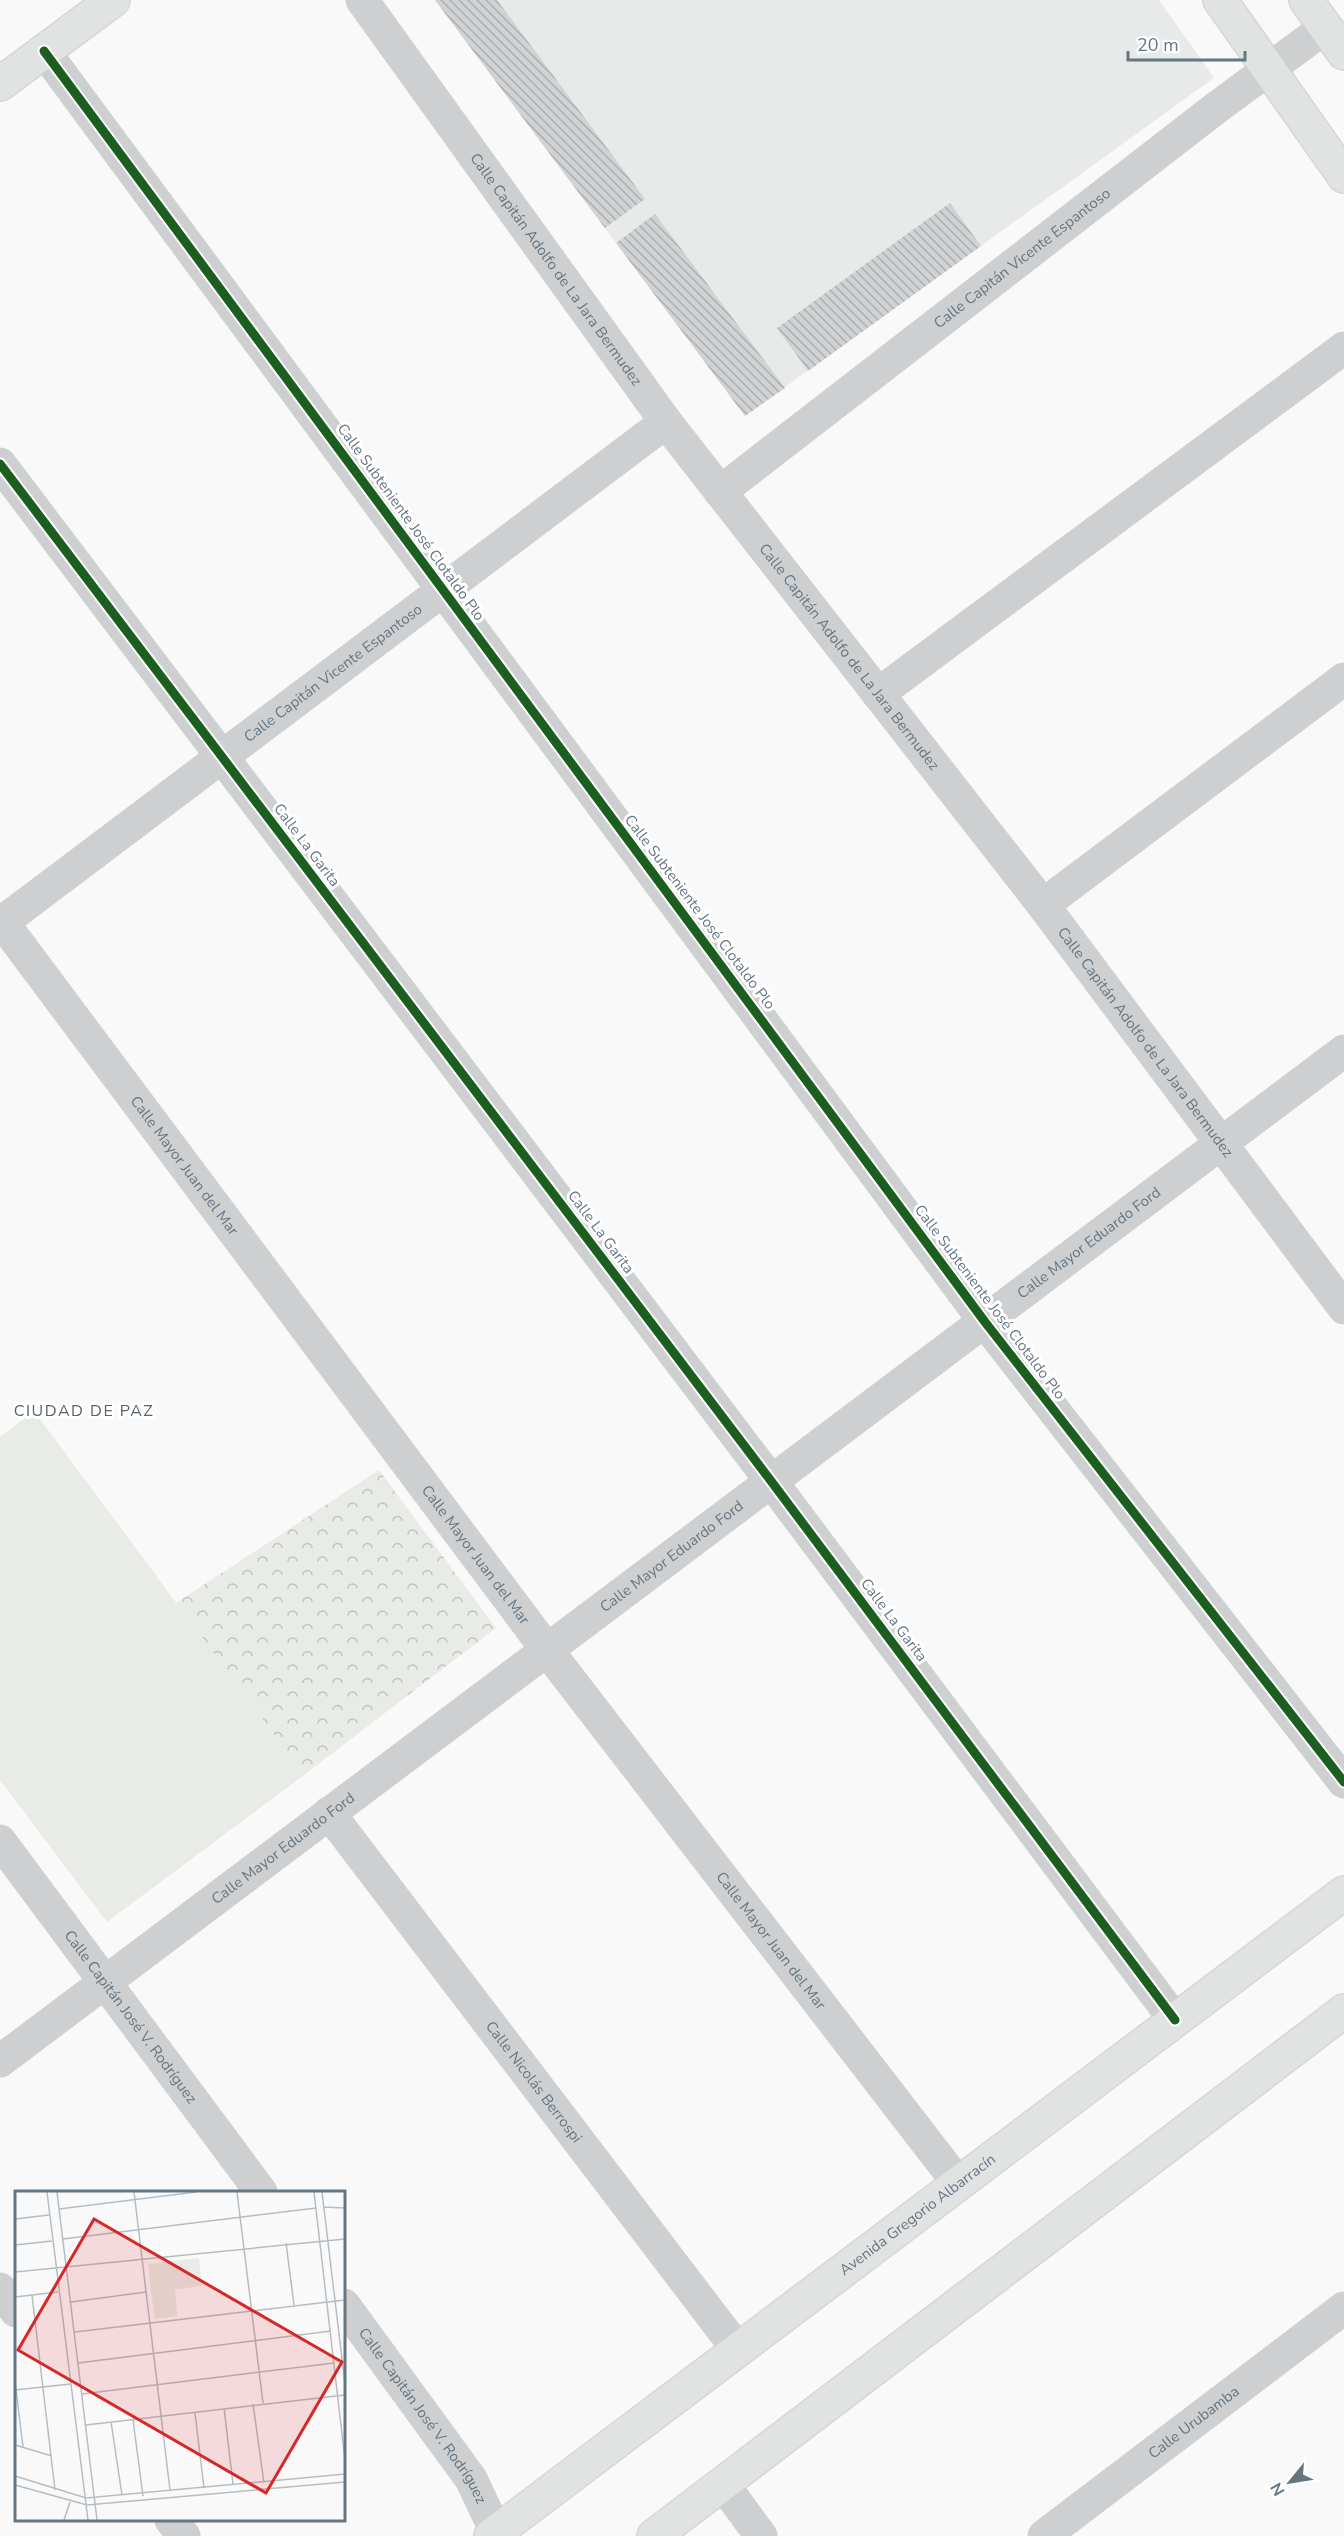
<svg xmlns="http://www.w3.org/2000/svg" width="1344" height="2536" font-family="'Nunito Sans',sans-serif">
<style>
.built{fill:#e8e9e9}
.park{fill:url(#park-crowns)}
.garden{fill:#e8ebe6}
.building{fill:url(#building-back-hatch)}
.lines{fill:none;stroke-linecap:round;stroke-linejoin:round}
.secondary-casing{stroke:#d5d6d7;stroke-width:36}
.street{stroke:#cecfd0;stroke-width:33}
.secondary{stroke:#e1e2e2;stroke-width:33}
.cycleway-casing{stroke:#fff;stroke-width:13}
.cycleway{stroke:#1b5e20;stroke-width:9}
.labels{text-anchor:middle;dominant-baseline:central;stroke-width:6;stroke-linejoin:round;paint-order:stroke}
.street-label{font-size:15px;fill:#657683;stroke:#fff}
.neighbourhood-label{font-size:16px;letter-spacing:1.5px;fill:#57646e;stroke:#fff}
.inset-road{fill:none;stroke:#b5bdc3;stroke-width:1.5}
.view{fill:#d62828;fill-opacity:0.15;stroke:#d62828;stroke-width:3}
.inset-edge{fill:none;stroke:#657683;stroke-width:3}
</style>
<defs>
<pattern id="park-crowns" width="20" height="18" patternUnits="userSpaceOnUse" patternTransform="scale(1.5)"><rect width="20" height="18" fill="#e8ebe6"/><path d="M2 6a3 3 0 1 1 6 0M12 15a3 3 0 1 1 6 0" fill="none" stroke="#c0c3c0"/></pattern>
<pattern id="building-back-hatch" width="6" height="6" patternUnits="userSpaceOnUse" patternTransform="scale(1.5)"><rect width="6" height="6" fill="#d0d2d3"/><path d="M-1 5l2 2M0 0l6 6M5-1l2 2" fill="none" stroke="#acafb1"/></pattern>
</defs>
<rect width="100%" height="100%" fill="#f9f9f9"/>
<!-- built -->
<path class="built" d="M 435,0 L 1159,0 L 1214,78 L 745,416 Z"/>
<!-- park -->
<path class="park" d="M 379,1470 L 496,1628 L 304,1775 L 176,1603 Z"/>
<!-- garden -->
<path class="garden" d="M 34,1411 L 304,1775 L 107,1922 L 0,1780 L 0,1437 Z"/>
<!-- building -->
<g class="building">
<path d="M 435,0 L 497,0 L 645,199 L 605,228 Z"/>
<path d="M 950,203 L 981,246 L 808,371 L 777,328 Z"/>
<path d="M 655,214 L 785,388 L 745,416 L 616,243 Z"/>
</g>
<g class="lines">
<defs>
<g id="secondary">
<path d="M 1220,0 L 1344,176"/>
<path d="M 1306,0 L 1344,53"/>
<path d="M 0,84 L 113,0"/>
<path id="s10" d="M 491,2536 L 1344,1893"/>
<path d="M 654,2536 L 1344,2011"/>
</g>
</defs>
<!-- secondary casing -->
<use href="#secondary" class="secondary-casing"/>
<!-- street -->
<g class="street">
<path id="s1" d="M 362,0 L 666,422 L 1043,905 L 1344,1308"/>
<path d="M 44,51 L 985,1322 L 1344,1782"/>
<path d="M 0,464 L 771,1481 L 1175,2020"/>
<path id="s2" d="M 720,492 L 1216,108 L 1326,27"/>
<path d="M 878,694 L 1344,348"/>
<path d="M 1043,905 L 1344,679"/>
<path id="s3" d="M 0,919 L 547,1650 L 958,2183"/>
<path id="s4" d="M 0,924 L 666,422"/>
<path id="s5" d="M 329,1813 L 738,2350"/>
<path id="s6" d="M 0,1841 L 261,2192"/>
<path id="s7" d="M 0,2061 L 1344,1051"/>
<path d="M 0,2289 L 16,2311"/>
<path id="s8" d="M 344,2305 L 471,2479 L 498,2536"/>
<path d="M 723,2484 L 761,2536"/>
<path d="M 171,2520 L 184,2536"/>
<path id="s9" d="M 1044,2536 L 1344,2308"/>
</g>
<!-- secondary -->
<use href="#secondary" class="secondary"/>
<defs>
<g id="cycleway">
<path d="M 44,51 L 985,1322 L 1344,1782"/>
<path d="M 0,464 L 771,1481 L 1175,2020"/>
</g>
</defs>
<!-- cycleway casing -->
<use href="#cycleway" class="cycleway-casing"/>
<!-- cycleway -->
<use href="#cycleway" class="cycleway"/>
</g>
<g class="labels">
<!-- street labels -->
<g class="street-label">
<text stroke="none"><textPath href="#s2" startOffset="382">Calle Capitán Vicente Espantoso</textPath></text>
<text stroke="none"><textPath href="#s1" startOffset="332">Calle Capitán Adolfo de La Jara Bermudez</textPath></text>
<text transform="translate(411 522) rotate(54)">Calle Subteniente José Clotaldo Plo</text>
<text stroke="none"><textPath href="#s1" startOffset="818">Calle Capitán Adolfo de La Jara Bermudez</textPath></text>
<text stroke="none"><textPath href="#s4" startOffset="417">Calle Capitán Vicente Espantoso</textPath></text>
<text transform="translate(307 845) rotate(53)">Calle La Garita</text>
<text transform="translate(700 912) rotate(53)">Calle Subteniente José Clotaldo Plo</text>
<text stroke="none"><textPath href="#s1" startOffset="1304">Calle Capitán Adolfo de La Jara Bermudez</textPath></text>
<text stroke="none"><textPath href="#s3" startOffset="308">Calle Mayor Juan del Mar</textPath></text>
<text transform="translate(601 1232) rotate(53)">Calle La Garita</text>
<text stroke="none"><textPath href="#s7" startOffset="1362">Calle Mayor Eduardo Ford</textPath></text>
<text transform="translate(990 1302) rotate(53)">Calle Subteniente José Clotaldo Plo</text>
<text stroke="none"><textPath href="#s3" startOffset="794">Calle Mayor Juan del Mar</textPath></text>
<text stroke="none"><textPath href="#s7" startOffset="840">Calle Mayor Eduardo Ford</textPath></text>
<text transform="translate(894 1620) rotate(53)">Calle La Garita</text>
<text stroke="none"><textPath href="#s7" startOffset="354">Calle Mayor Eduardo Ford</textPath></text>
<text stroke="none"><textPath href="#s3" startOffset="1280">Calle Mayor Juan del Mar</textPath></text>
<text stroke="none"><textPath href="#s6" startOffset="219">Calle Capitán José V. Rodríguez</textPath></text>
<text stroke="none"><textPath href="#s5" startOffset="338">Calle Nicolás Berrospi</textPath></text>
<text stroke="none"><textPath href="#s10" startOffset="534">Avenida Gregorio Albarracín</textPath></text>
<text stroke="none"><textPath href="#s8" startOffset="136">Calle Capitán José V. Rodríguez</textPath></text>
<text stroke="none"><textPath href="#s9" startOffset="188">Calle Urubamba</textPath></text>
</g>
<!-- neighbourhood labels -->
<g class="neighbourhood-label">
<text x="84" y="1411">CIUDAD DE PAZ</text>
</g>
</g>
<!-- overview -->
<g transform="translate(15 2191)">
<rect width="330" height="330" fill="#f9f9f9"/>
<path d="M 160,98 L 162,125 L 140,128 L 136,101 Z" fill="#e8ebe6"/>
<path d="M 184,67 L 187,95 L 136,101 L 133,73 Z" fill="#e8ebe6"/>
<path class="inset-road" d="M 32,1 L 73,329M 42,1 L 82,329M 119,1 L 155,299M 222,1 L 248,212M 299,1 L 330,269M 307,1 L 330,193M 309,16 L 330,17M 44,18 L 181,1M 0,28 L 34,24M 48,48 L 301,17M 271,52 L 279,114M 0,54 L 37,50M 0,81 L 330,48M 17,104 L 40,299M 0,106 L 43,101M 56,111 L 131,101M 60,141 L 330,109M 63,172 L 316,140M 0,190 L 8,256M 0,199 L 55,193M 67,203 L 319,172M 238,213 L 249,292M 209,217 L 218,293M 180,222 L 189,297M 118,229 L 128,305M 96,231 L 107,304M 71,234 L 330,204M 0,254 L 37,265M 0,285 L 71,307 L 330,283M 0,294 L 72,314 L 330,291M 49,329 L 55,311"/>
<path class="view" d="M 79,28 L 327,171 L 251,302 L 3,159 Z"/>
<rect width="330" height="330" class="inset-edge"/>
</g>
<!-- north arrow -->
<g transform="translate(1290 2482) rotate(240)" stroke="#ffffff" stroke-width="4.5" paint-order="stroke">
<path d="M0-4.5L10 22L0 15L-10 22Z" fill="#657683"/>
<text y="-9" font-size="16" font-weight="bold" text-anchor="middle" fill="#657683">N</text>
</g>
<!-- scale -->
<path d="M1128 51v9h117v-9" fill="none" stroke="#657683" stroke-width="3"/>
<text x="1137" y="51" font-size="18" fill="#657683" stroke="#ffffff" stroke-width="4.5" paint-order="stroke">20 m</text>
</svg>
